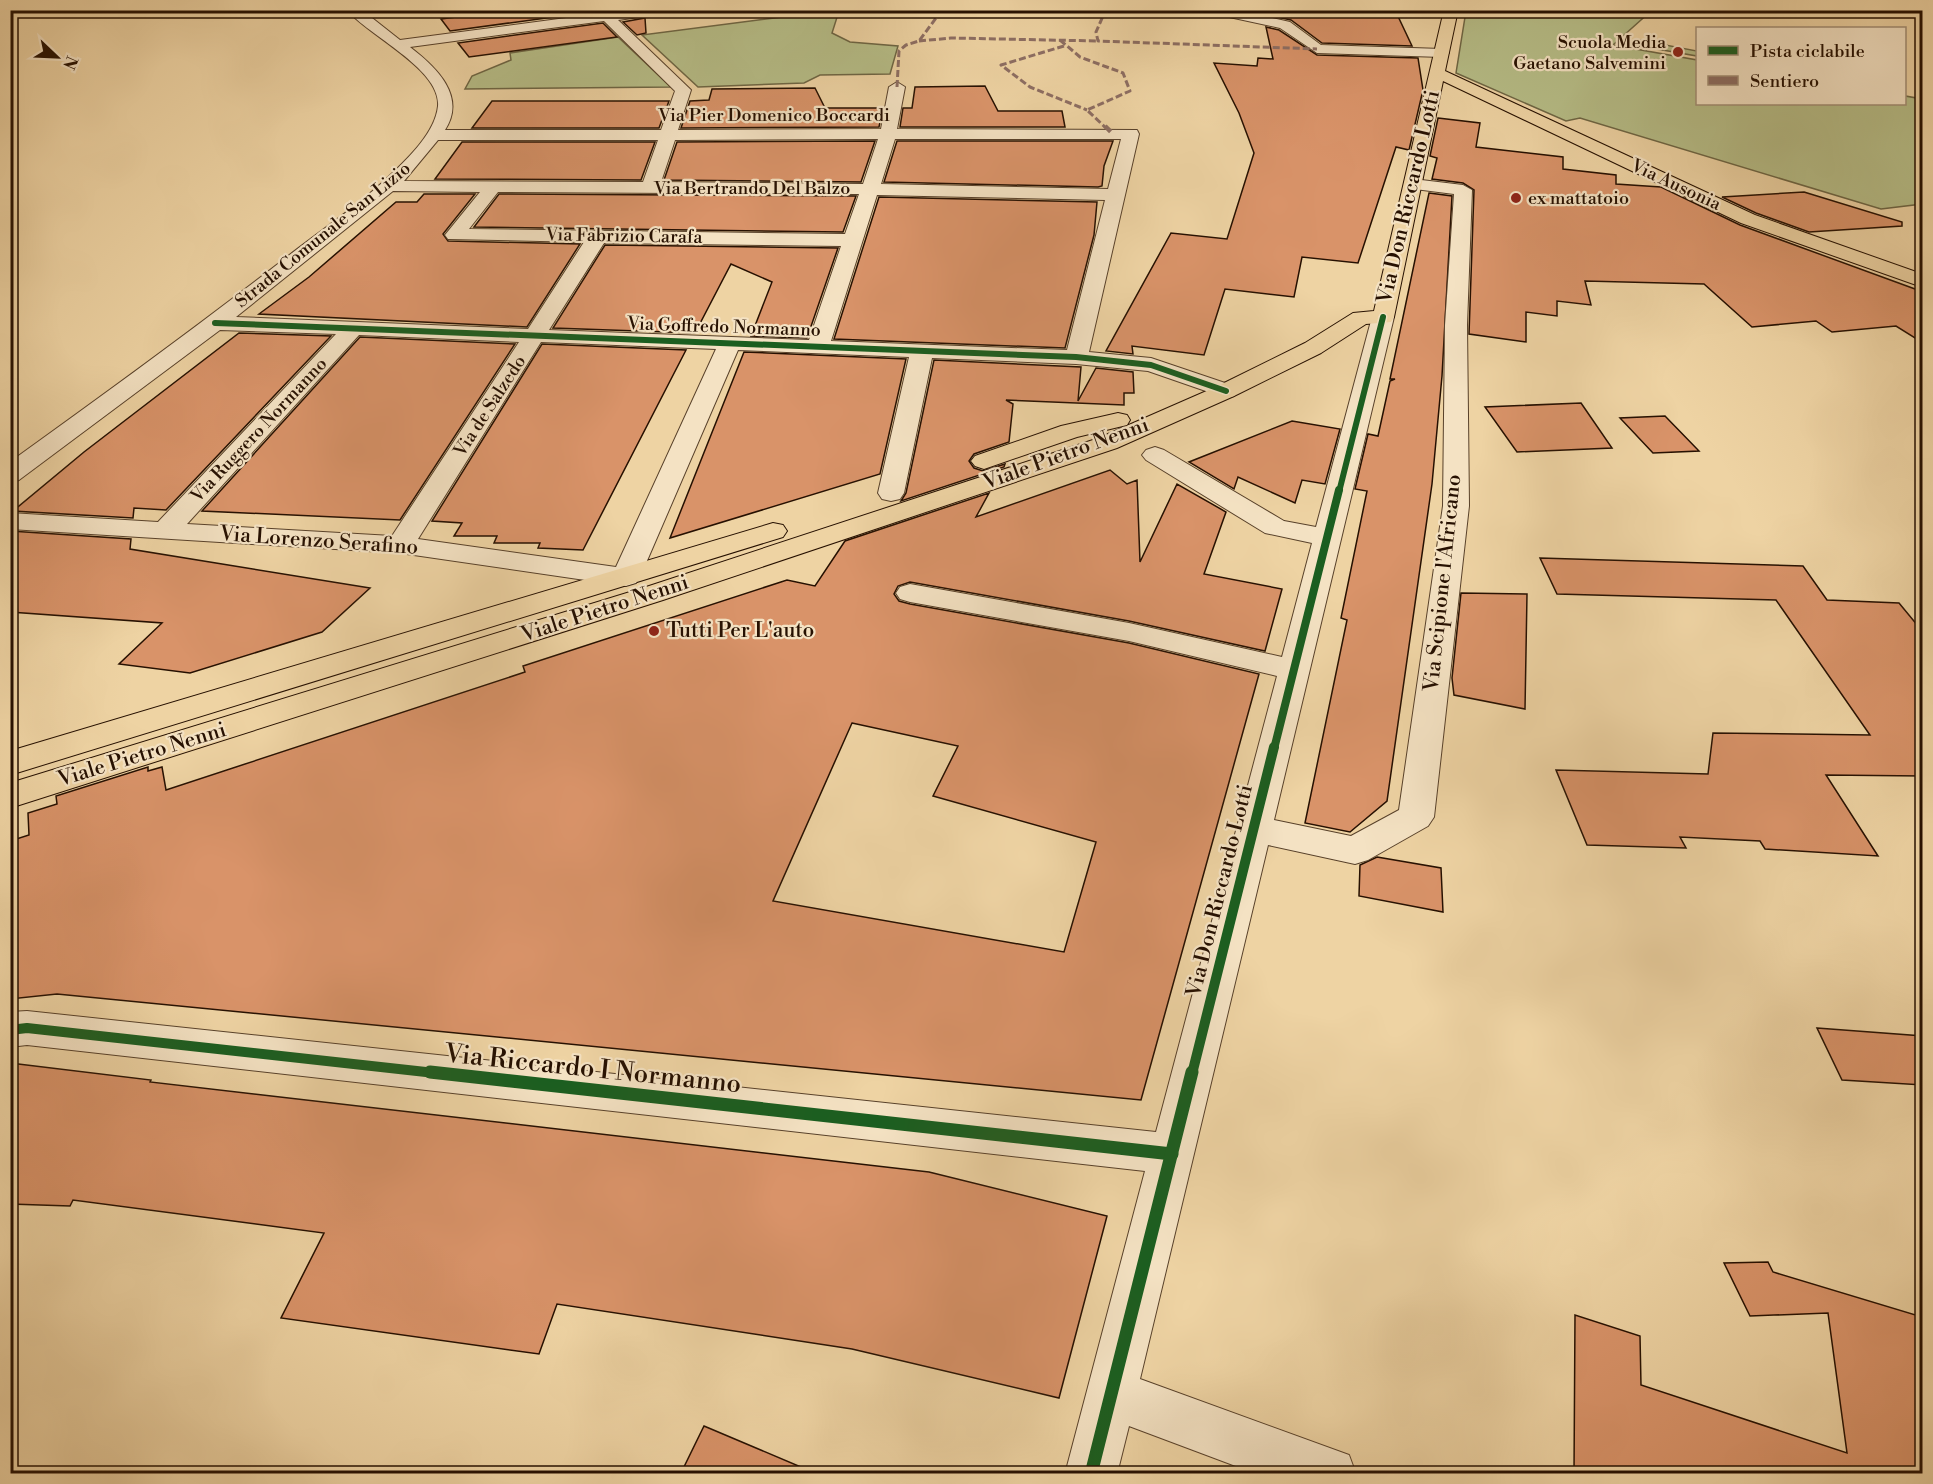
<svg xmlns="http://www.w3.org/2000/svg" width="1933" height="1484" font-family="'Libre Bodoni',serif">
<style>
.green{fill:#b6bd87;stroke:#6e6644;stroke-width:1.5}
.building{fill:#d99369;stroke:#261001;stroke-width:1.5;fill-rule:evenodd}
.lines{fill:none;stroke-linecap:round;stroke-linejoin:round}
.minor-casing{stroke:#58412a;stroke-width:2}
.major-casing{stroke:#261001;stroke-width:2}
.minor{fill:#f4e2c3;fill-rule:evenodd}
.major{fill:#eed3a3;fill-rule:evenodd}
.quiet-far1{stroke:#8d6e63;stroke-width:3;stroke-dasharray:7 3;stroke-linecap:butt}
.quiet{stroke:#8d6e63;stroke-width:4.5;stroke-dasharray:8 4.5;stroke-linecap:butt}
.cycleway-far3-casing{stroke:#f4e2c3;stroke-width:9}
.cycleway-far2-casing{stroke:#f4e2c3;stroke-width:11}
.cycleway-far1-casing{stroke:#f4e2c3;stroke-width:14}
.cycleway-casing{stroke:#f4e2c3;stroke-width:16}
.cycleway-far3{stroke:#1b5e20;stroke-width:6}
.cycleway-far2{stroke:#1b5e20;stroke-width:8}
.cycleway-far1{stroke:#1b5e20;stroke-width:10}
.cycleway{stroke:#1b5e20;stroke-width:13}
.poi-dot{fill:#8f2418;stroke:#f4e2c3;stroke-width:2}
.labels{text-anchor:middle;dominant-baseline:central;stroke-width:4.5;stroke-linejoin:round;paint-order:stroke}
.far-poi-label{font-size:18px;fill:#261001;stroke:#f4e2c3;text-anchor:end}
.far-street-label{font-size:18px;fill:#261001;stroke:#f4e2c3}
.street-label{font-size:21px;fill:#261001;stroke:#f4e2c3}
.poi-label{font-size:21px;fill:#261001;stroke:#f4e2c3;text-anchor:start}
.near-street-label{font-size:26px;fill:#261001;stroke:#f4e2c3}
</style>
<rect width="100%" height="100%" fill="#eed3a3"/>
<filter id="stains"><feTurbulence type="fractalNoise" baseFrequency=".00333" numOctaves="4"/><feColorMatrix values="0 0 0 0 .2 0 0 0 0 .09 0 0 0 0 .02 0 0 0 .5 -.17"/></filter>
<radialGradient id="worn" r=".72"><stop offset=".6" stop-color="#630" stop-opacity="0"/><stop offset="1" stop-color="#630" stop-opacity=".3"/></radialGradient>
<!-- green -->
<g class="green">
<path d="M 839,11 L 832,33 L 850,42 L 898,46 L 890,74 L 820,75 L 804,83 L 698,87 L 642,35 L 782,17 L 781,11 Z"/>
<path d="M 1466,11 L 1651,11 L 1613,45 L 1697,60 L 1698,104 L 1904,104 L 1905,96 L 1922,99 L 1922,204 L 1881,209 L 1580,118 L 1566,121 L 1456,73 Z"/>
<path d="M 618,37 L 671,87 L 465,89 L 472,76 L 511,60 L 510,53 Z"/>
<path d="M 1639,40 L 1697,51 L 1697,56 L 1634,45 Z"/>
</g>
<!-- building -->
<g class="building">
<path d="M 510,10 L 605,10 L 450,31 L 441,19 Z"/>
<path d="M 1262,10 L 1395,10 L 1412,46 L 1322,43 L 1291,20 L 1263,14 Z"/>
<path d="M 645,18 L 646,33 L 637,35 L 623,22 Z"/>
<path d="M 603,23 L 617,37 L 469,57 L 458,43 Z"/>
<path d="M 1266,27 L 1279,30 L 1317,55 L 1418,58 L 1423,90 L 1409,150 L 1396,147 L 1358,263 L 1302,257 L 1294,297 L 1225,289 L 1204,355 L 1132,346 L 1133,354 L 1106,351 L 1171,233 L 1227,239 L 1254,153 L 1239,113 L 1214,63 L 1257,66 L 1258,58 L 1273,59 Z"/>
<path d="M 985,86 L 998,111 L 1062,111 L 1065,127 L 900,127 L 903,108 L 912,108 L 915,87 Z"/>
<path d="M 815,88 L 825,108 L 883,108 L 879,127 L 681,128 L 690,101 L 709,100 L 712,89 Z"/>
<path d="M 492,101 L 669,101 L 659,128 L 472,128 Z"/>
<path d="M 1438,118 L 1480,123 L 1476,147 L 1563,157 L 1563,169 L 1616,175 L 1616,184 L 1661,187 L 1740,225 L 1915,289 L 1923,294 L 1923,343 L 1896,326 L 1832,332 L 1816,321 L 1752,327 L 1704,284 L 1585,281 L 1591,305 L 1557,301 L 1557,316 L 1526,312 L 1526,342 L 1469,334 L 1474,190 L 1463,183 L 1432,179 L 1437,158 L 1430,156 Z"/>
<path d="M 875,141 L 861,182 L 664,180 L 677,142 Z"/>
<path d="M 897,141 L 1113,141 L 1104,166 L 1102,186 L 1098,187 L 884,182 Z"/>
<path d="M 462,142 L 655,142 L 641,180 L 435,179 Z"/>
<path d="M 1804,192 L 1902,222 L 1902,226 L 1809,232 L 1756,213 L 1722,197 Z"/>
<path d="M 1429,193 L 1452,196 L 1442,376 L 1432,484 L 1387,801 L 1350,832 L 1305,823 L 1347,620 L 1341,618 L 1367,491 L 1355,489 L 1368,434 L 1378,436 L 1390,381 L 1395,379 L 1390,379 Z"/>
<path d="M 424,194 L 475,194 L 443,234 L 448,241 L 580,244 L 527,327 L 259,314 L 309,277 L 396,202 L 417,202 Z"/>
<path d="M 499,194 L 856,196 L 843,232 L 474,227 Z"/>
<path d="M 879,197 L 1097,202 L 1094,235 L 1065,348 L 834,339 Z"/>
<path d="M 605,245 L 838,248 L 807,338 L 751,336 L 772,282 L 731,264 L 695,333 L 553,328 Z"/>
<path d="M 239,333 L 331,336 L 166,510 L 134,508 L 133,518 L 13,511 L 84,452 Z"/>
<path d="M 360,337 L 515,344 L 400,520 L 202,511 Z"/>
<path d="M 542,344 L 686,350 L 583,550 L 538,548 L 540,543 L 494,543 L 497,536 L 454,536 L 462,523 L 432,521 Z"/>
<path d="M 744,352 L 906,359 L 880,474 L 670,538 Z"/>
<path d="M 934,360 L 1081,367 L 1078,401 L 1096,368 L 1133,372 L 1134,393 L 1124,393 L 1124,405 L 1006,400 L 1013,404 L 1009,442 L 974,454 L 969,461 L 974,468 L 983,471 L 1005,464 L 1004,467 L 901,501 L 906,493 Z"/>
<path d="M 1581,403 L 1612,448 L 1517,452 L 1485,407 Z"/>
<path d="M 1665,416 L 1699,451 L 1653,453 L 1620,418 Z"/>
<path d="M 1292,421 L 1340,429 L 1325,484 L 1302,480 L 1295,503 L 1238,477 L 1234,489 L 1189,462 Z"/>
<path d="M 1110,470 L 1127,484 L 1137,480 L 1140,562 L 1177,484 L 1226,512 L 1204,574 L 1282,589 L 1265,651 L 1129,621 L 910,582 L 898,586 L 894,594 L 899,601 L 910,604 L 1129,643 L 1259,674 L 1141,1100 L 57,994 L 10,999 L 10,841 L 29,835 L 28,813 L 57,804 L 56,796 L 148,767 L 148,771 L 162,767 L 166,790 L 525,672 L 523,666 L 787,580 L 815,586 L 845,541 L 989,493 L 976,517 ZM 852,723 L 958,746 L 933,796 L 1096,842 L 1064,952 L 773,901 Z"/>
<path d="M 10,531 L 131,539 L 130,549 L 370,588 L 322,632 L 190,673 L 119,664 L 162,623 L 10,612 Z"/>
<path d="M 1540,558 L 1803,566 L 1827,600 L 1899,603 L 1923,632 L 1923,776 L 1826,775 L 1878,856 L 1765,849 L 1760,841 L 1680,837 L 1686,848 L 1587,845 L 1556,770 L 1708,774 L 1713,733 L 1870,735 L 1776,600 L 1557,594 Z"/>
<path d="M 1461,593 L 1527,594 L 1525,709 L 1454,695 L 1452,678 Z"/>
<path d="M 1377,857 L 1441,868 L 1443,912 L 1359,896 L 1360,865 Z"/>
<path d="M 1817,1028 L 1923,1036 L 1923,1085 L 1842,1080 Z"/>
<path d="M 10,1063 L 151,1080 L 150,1082 L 929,1172 L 1107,1216 L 1059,1398 L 852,1349 L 557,1304 L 539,1354 L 281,1318 L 324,1233 L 73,1200 L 70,1206 L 10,1204 Z"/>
<path d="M 1768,1262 L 1773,1272 L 1919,1316 L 1923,1336 L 1923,1473 L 1574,1473 L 1575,1315 L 1640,1336 L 1641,1385 L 1847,1453 L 1828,1313 L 1750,1316 L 1724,1263 Z"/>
<path d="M 704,1426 L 815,1473 L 681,1473 Z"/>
</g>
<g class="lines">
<defs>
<g id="minor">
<path d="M 347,10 L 362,10 L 400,40 L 626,10 L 666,10 L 660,14 L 618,20 L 691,90 L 678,130 L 881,129 L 889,87 L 897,82 L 905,87 L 897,129 L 1137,130 L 1139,134 L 1089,352 L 1151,358 L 1234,386 L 1238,391 L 1234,396 L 1226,398 L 1148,371 L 1076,364 L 932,358 L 904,493 L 900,499 L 891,501 L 882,499 L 878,493 L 909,357 L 738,350 L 640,577 L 636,583 L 626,586 L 400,553 L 10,529 L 10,513 L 158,522 L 336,334 L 220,330 L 19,480 L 10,483 L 10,462 C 102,396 194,329 283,260 C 316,234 352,210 383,182 C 403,163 435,135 438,106 C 441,69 369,36 347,10 ZM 604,21 L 675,91 L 661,130 L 445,130 C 467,96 436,67 410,47 ZM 878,139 L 863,184 L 661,182 L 675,140 ZM 895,139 L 1121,139 L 1108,189 L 881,184 ZM 438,140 L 658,140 L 643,182 L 404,181 ZM 393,191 L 480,192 L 445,235 L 448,239 L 584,242 L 528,329 L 236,317 ZM 498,192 L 859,194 L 845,234 L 469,229 ZM 877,195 L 1105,200 L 1067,350 L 831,341 ZM 604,243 L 841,246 L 809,340 L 549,330 ZM 359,335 L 519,342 L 392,536 L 187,524 ZM 541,342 L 716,349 L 616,567 L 418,539 Z"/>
<path d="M 1219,10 L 1237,10 L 1290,22 L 1321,45 L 1442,49 L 1449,53 L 1442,57 L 1317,53 L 1280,28 L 1220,15 Z"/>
<path d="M 1897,10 L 1922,10 L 1922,18 L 1898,13 Z"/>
<path d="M 1413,179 L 1463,185 L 1472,190 L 1467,325 L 1469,506 L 1434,817 L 1428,826 L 1368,860 L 1355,864 L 1268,845 L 1140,1379 L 1349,1455 L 1356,1474 L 1257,1474 L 1129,1426 L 1117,1474 L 1065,1474 L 1145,1171 L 27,1045 L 10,1047 L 10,1012 L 27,1011 L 1156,1132 L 1277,676 L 1129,641 L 910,602 L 900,599 L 896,593 L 900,587 L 910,584 L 1129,623 L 1282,657 L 1312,543 L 1265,533 L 1146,460 L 1142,455 L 1146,450 L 1155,447 L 1164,450 L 1284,521 L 1316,527 L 1372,317 L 1375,312 L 1391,312 L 1394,317 L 1274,820 L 1351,836 L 1399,810 L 1443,506 L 1445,325 L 1454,194 L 1407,188 L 1404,184 L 1407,180 Z"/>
</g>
<g id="major">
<path d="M 1444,10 L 1458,10 L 1445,71 L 1755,215 L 1922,274 L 1922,287 L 1741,223 L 1443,81 L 1394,317 L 1391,322 L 1366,324 L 1321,353 L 1234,396 L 1117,448 L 663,600 L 10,808 L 10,783 L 643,588 L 1099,438 L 1218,386 L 1305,343 L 1353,313 L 1374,311 Z"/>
<path d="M 1118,413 L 1127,415 L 1130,420 L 1127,425 L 1077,437 L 984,469 L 975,466 L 971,461 L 975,456 L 1061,426 Z"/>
<path d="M 773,523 L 783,525 L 787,531 L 783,537 L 10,775 L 10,751 Z"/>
</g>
</defs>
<!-- minor casing -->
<use href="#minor" class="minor-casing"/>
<!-- major casing -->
<use href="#major" class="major-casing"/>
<!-- minor -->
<use href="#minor" class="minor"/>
<!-- major -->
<use href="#major" class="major"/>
<!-- quiet-far1 -->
<g class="quiet-far1">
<path d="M 924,10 L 919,16 L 1103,16 L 1126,13"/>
<path d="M 1097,10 L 1103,16 L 1096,32 L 1098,41 L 1317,49"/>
<path d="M 1120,10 L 1126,13 L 1225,12"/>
<path d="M 1060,40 L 1080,57 L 1123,73 L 1130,91 L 1087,110 L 1106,128"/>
<path d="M 919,41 L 951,38 L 1098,41"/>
<path d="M 1064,46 L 1001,65 L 1030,87 L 1087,110"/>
<path d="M 897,87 L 899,51 L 906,45 L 919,41 L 939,14"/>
</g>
<!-- quiet -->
<path class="quiet" d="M 1105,126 L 1113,134"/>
<defs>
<g id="cycleway-far3">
<path d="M 215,323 L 1076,357 L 1151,365 L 1226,391"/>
<path d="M 1339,492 L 1383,317"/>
</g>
<path id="cycleway-far2" d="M 1274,749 L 1339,490"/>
<g id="cycleway-far1">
<path d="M 10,1030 L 27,1028 L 444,1074"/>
<path d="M 1192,1074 L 1274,747"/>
</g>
<g id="cycleway">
<path d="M 430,1072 L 1172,1154"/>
<path d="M 1091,1474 L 1192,1072"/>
</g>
</defs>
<!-- cycleway-far3 casing -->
<use href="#cycleway-far3" class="cycleway-far3-casing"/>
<!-- cycleway-far2 casing -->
<use href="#cycleway-far2" class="cycleway-far2-casing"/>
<!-- cycleway-far1 casing -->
<use href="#cycleway-far1" class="cycleway-far1-casing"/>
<!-- cycleway casing -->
<use href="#cycleway" class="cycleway-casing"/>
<!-- cycleway-far3 -->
<use href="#cycleway-far3" class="cycleway-far3"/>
<!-- cycleway-far2 -->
<use href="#cycleway-far2" class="cycleway-far2"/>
<!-- cycleway-far1 -->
<use href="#cycleway-far1" class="cycleway-far1"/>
<!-- cycleway -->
<use href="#cycleway" class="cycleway"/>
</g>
<!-- markers -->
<g class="poi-dot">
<circle cx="1678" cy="52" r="6"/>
<circle cx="1516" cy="198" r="6"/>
<circle cx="654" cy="631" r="6"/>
</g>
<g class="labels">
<!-- far-poi labels -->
<g class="far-poi-label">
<text x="1666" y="42">Scuola Media<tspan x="1666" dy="21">Gaetano Salvemini</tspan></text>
<text x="1528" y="198" text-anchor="start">ex mattatoio</text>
</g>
<!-- far-street labels -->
<g class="far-street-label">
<text x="774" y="115">Via Pier Domenico Boccardi</text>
<text transform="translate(1676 185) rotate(25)">Via Ausonia</text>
<text x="752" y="188">Via Bertrando Del Balzo</text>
<text transform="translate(323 235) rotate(-39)">Strada Comunale San Lizio</text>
<text transform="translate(624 236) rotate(1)">Via Fabrizio Carafa</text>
<text transform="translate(724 327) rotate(2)">Via Goffredo Normanno</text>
<text transform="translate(490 406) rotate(-57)">Via de Salzedo</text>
<text transform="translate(259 430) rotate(-47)">Via Ruggero Normanno</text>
</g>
<!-- street labels -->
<g class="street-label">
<text transform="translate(1409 197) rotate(-77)">Via Don Riccardo Lotti</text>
<text transform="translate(1066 454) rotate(-20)">Viale Pietro Nenni</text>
<text transform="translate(319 541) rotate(4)">Via Lorenzo Serafino</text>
<text transform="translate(1443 583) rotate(-84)">Via Scipione l'Africano</text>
<text transform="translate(605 609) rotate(-18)">Viale Pietro Nenni</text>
<text transform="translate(142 755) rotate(-17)">Viale Pietro Nenni</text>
<text transform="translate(1220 891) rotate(-76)">Via Don Riccardo Lotti</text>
</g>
<!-- poi labels -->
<g class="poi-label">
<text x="666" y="631">Tutti Per L'auto</text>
</g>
<!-- near-street labels -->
<g class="near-street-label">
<text transform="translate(593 1069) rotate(6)">Via Riccardo I Normanno</text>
</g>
</g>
<!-- margin -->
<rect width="1933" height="1484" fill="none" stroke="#eed3a3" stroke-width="36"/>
<rect x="12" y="12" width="1909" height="1460" fill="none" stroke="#261001" stroke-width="3"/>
<rect x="18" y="18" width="1897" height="1448" fill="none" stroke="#261001" stroke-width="1.5"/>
<!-- legend -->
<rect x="1696" y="27" width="210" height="78" fill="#f4e2c3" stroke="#a28e75" stroke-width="1.5"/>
<rect x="1708" y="46" width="30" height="9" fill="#1b5e20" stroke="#a28e75" stroke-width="1.5"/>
<text x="1750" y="57" font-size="18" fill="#261001">Pista ciclabile</text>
<rect x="1708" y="76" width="30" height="9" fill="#8d6e63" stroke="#a28e75" stroke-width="1.5"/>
<text x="1750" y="87" font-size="18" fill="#261001">Sentiero</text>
<!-- north arrow -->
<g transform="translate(57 57) rotate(113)" stroke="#f4e2c3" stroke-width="4.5" paint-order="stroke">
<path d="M0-4.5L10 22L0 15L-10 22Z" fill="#261001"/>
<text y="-9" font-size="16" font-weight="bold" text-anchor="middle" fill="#261001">N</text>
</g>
<rect width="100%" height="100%" filter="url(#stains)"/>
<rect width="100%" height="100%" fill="url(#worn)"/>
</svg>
